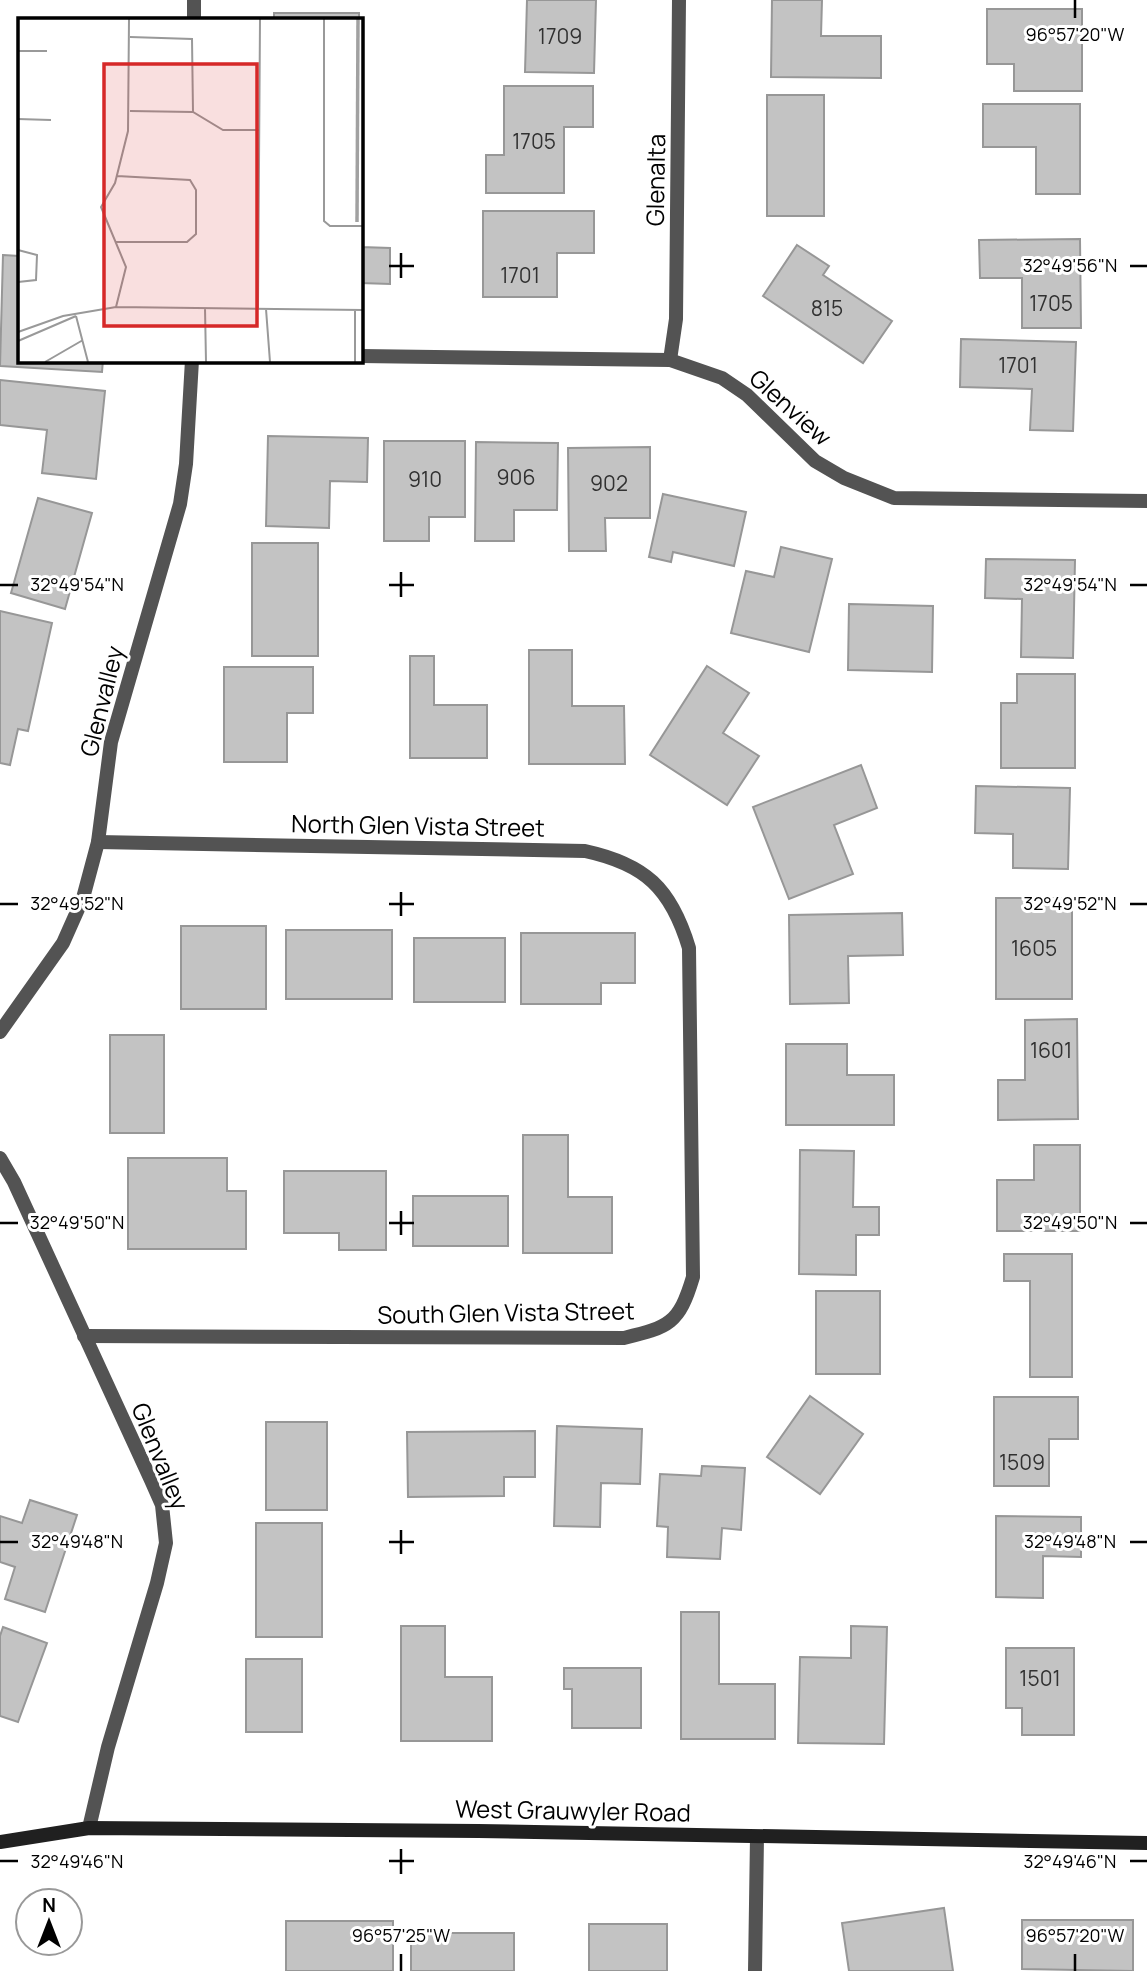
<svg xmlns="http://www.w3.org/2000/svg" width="1147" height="1971" font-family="Manrope,sans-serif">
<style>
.building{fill:#c3c3c3;stroke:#979797;stroke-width:2}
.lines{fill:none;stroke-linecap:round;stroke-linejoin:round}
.minor{stroke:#535353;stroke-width:14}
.secondary{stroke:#202020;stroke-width:14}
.ticks{fill:none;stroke:#000;stroke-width:2.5}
.labels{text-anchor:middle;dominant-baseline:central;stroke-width:6;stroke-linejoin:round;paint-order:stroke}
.number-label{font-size:21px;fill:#313131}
.street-label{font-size:24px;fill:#000;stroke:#fff}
.inset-river{fill:none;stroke:#a1a1a1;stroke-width:3.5}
.inset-road{fill:none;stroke:#999;stroke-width:2}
.view{fill:#d62828;fill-opacity:0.15;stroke:#d62828;stroke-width:3.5}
.inset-edge{fill:none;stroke:#000;stroke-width:3.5}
.ticks-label{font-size:18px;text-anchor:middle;fill:#000;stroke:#fff;stroke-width:6;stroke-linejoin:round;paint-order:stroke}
</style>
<rect width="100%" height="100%" fill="#fff"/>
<!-- building -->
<g class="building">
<path d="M 527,0 L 596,0 L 594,73 L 525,72 Z"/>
<path d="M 772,0 L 822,0 L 821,36 L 881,36 L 881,78 L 771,77 Z"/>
<path d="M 987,9 L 1082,9 L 1082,91 L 1014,91 L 1014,64 L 987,64 Z"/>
<rect x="274" y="13" width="85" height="6"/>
<path d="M 504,86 L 593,86 L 593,127 L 564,127 L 564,193 L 486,193 L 486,155 L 504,155 Z"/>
<rect x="767" y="95" width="57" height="121"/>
<path d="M 983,104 L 1080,104 L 1080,194 L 1036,194 L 1036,147 L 983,147 Z"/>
<path d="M 360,165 L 361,247 L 390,248 L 390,284 L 360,283 Z"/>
<path d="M 483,211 L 594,211 L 594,253 L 557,253 L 557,297 L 483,297 Z"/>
<path d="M 1080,239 L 1081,328 L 1022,328 L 1022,278 L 980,278 L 979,240 Z"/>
<path d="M 797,245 L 829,266 L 823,275 L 892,321 L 863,363 L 763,296 Z"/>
<path d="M 3,255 L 19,256 L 19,360 L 103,360 L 102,372 L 0,366 Z"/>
<path d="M 961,339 L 1076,342 L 1073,431 L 1030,430 L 1032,389 L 960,387 Z"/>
<path d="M 0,380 L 105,391 L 96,479 L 42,473 L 47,430 L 0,425 Z"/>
<path d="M 268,436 L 368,438 L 367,482 L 330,481 L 329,528 L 266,526 Z"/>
<path d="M 384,441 L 465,441 L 465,517 L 429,517 L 429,541 L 384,541 Z"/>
<path d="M 476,442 L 558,443 L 557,510 L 514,510 L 514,541 L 475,541 Z"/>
<path d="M 650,447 L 650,518 L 605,518 L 606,551 L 569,551 L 568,448 Z"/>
<path d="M 663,494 L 746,512 L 734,566 L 673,552 L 671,562 L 649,557 Z"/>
<path d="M 38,498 L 92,513 L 65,609 L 11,593 Z"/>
<rect x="252" y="543" width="66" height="113"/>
<path d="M 781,547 L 832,559 L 809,652 L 731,633 L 746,571 L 774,577 Z"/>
<path d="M 986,559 L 1075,560 L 1073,658 L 1021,657 L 1022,599 L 985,598 Z"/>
<path d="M 849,604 L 933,606 L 932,672 L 848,670 Z"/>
<path d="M 0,611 L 52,623 L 28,731 L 18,729 L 10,765 L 0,763 Z"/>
<path d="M 529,650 L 572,650 L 572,706 L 624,706 L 625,764 L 529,764 Z"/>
<path d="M 410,656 L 434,656 L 434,705 L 487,705 L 487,758 L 410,758 Z"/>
<path d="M 707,666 L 749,693 L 723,733 L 759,756 L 727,805 L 650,755 Z"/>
<path d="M 224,667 L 313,667 L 313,713 L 287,713 L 287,762 L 224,762 Z"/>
<path d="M 1017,674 L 1075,674 L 1075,768 L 1001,768 L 1001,703 L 1017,703 Z"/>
<path d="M 861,765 L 877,808 L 834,825 L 853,874 L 789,899 L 753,807 Z"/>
<path d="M 976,786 L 1070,788 L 1068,869 L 1013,868 L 1013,834 L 975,833 Z"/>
<rect x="996" y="898" width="76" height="101"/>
<path d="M 902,913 L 903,955 L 848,956 L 849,1003 L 790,1004 L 789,915 Z"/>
<rect x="181" y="926" width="85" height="83"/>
<rect x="286" y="930" width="106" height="69"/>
<path d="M 521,933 L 635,933 L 635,983 L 601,983 L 601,1004 L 521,1004 Z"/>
<rect x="414" y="938" width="91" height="64"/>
<path d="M 1077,1019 L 1078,1119 L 998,1120 L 998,1080 L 1025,1080 L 1025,1020 Z"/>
<rect x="110" y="1035" width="54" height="98"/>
<path d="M 786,1044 L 847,1044 L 847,1075 L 894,1075 L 894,1125 L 786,1125 Z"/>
<path d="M 523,1135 L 568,1135 L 568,1197 L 612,1197 L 612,1253 L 523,1253 Z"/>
<path d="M 1034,1145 L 1080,1145 L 1080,1231 L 997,1231 L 997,1180 L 1034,1180 Z"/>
<path d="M 800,1150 L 854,1151 L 853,1207 L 879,1207 L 879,1235 L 856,1235 L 856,1275 L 799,1274 Z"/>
<path d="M 128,1158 L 227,1158 L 227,1191 L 246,1191 L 246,1249 L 128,1249 Z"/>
<path d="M 284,1171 L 386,1171 L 386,1250 L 339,1250 L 339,1233 L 284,1233 Z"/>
<rect x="413" y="1196" width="95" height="50"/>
<path d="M 1004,1254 L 1072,1254 L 1072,1377 L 1030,1377 L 1030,1281 L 1004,1281 Z"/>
<rect x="816" y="1291" width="64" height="83"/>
<path d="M 810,1396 L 863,1434 L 820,1494 L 767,1457 Z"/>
<path d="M 994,1397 L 1078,1397 L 1078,1439 L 1049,1439 L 1049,1486 L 994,1486 Z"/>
<rect x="266" y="1422" width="61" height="88"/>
<path d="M 557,1426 L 642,1429 L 640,1484 L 601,1483 L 600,1527 L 554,1526 Z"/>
<path d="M 535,1431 L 535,1477 L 504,1477 L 504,1496 L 408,1497 L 407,1432 Z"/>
<path d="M 702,1466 L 745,1468 L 741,1530 L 722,1528 L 720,1559 L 667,1557 L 668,1527 L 657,1526 L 660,1474 L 701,1476 Z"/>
<path d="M 30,1500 L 77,1515 L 45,1612 L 5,1599 L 15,1567 L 0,1562 L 0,1516 L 22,1523 Z"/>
<path d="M 996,1516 L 1081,1517 L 1081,1557 L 1043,1556 L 1043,1598 L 996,1597 Z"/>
<rect x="256" y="1523" width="66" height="114"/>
<path d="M 681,1612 L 719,1612 L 719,1684 L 775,1684 L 775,1739 L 681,1739 Z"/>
<path d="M 401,1626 L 445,1626 L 445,1677 L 492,1677 L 492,1741 L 401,1741 Z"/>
<path d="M 851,1626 L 887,1627 L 884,1744 L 798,1743 L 800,1657 L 851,1658 Z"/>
<path d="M 3,1627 L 47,1643 L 18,1722 L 0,1716 L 0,1636 Z"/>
<path d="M 1006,1648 L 1074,1648 L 1074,1735 L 1022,1735 L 1022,1708 L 1006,1708 Z"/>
<rect x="246" y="1659" width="56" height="73"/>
<path d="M 564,1668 L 641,1668 L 641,1728 L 572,1728 L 572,1689 L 564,1689 Z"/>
<path d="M 944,1908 L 953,1971 L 849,1971 L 842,1923 Z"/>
<path d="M 1022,1920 L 1133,1920 L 1133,1971 L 1022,1969 Z"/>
<rect x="286" y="1921" width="107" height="50"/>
<rect x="589" y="1924" width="78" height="47"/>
<rect x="411" y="1933" width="103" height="38"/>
</g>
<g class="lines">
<!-- minor -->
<g class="minor">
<path d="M 194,19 L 194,0"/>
<path d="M 360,356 L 670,360 L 722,378 L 747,395 L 815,461 L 844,478 L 894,498 L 1147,501"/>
<path d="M 670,360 L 676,319 L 679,0"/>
<path d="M 0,1032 L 63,943 L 83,898 L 98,842 L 111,742 L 180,504 L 186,464 L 192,360"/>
<path d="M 0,1158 L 14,1182 L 151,1480 L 162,1505 L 166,1543 L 157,1583 L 108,1747 L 89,1828"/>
<path d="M 84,1336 L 624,1338 C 669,1327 679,1324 693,1277 L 689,948 C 671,888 645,864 585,851 L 98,842"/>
<path d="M 755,1971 L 757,1837"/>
</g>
<!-- secondary -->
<path class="secondary" d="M 0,1842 L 89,1828 L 478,1831 L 1147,1843"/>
</g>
<!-- ticks -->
<path class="ticks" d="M 1075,0 L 1075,18M 401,253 L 401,278M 389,266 L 414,266M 1130,266 L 1147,266M 401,572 L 401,597M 0,585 L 18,585M 389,585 L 414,585M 1130,585 L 1147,585M 401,892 L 401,916M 0,904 L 18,904M 389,904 L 414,904M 1130,904 L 1147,904M 401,1211 L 401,1235M 0,1223 L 18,1223M 389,1223 L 414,1223M 1130,1223 L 1147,1223M 401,1530 L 401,1554M 0,1542 L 18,1542M 389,1542 L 414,1542M 1130,1542 L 1147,1542M 401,1849 L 401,1874M 0,1861 L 18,1861M 389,1861 L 414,1861M 1130,1861 L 1147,1861M 401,1954 L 401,1971M 1075,1954 L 1075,1971"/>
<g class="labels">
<!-- number labels -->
<g class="number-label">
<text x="560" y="36">1709</text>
<text x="534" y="141">1705</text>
<text x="520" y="275">1701</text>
<text x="1051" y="303">1705</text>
<text x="827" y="308">815</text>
<text x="1018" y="365">1701</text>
<text x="516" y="477">906</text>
<text x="425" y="479">910</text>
<text x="609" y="483">902</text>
<text x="1034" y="948">1605</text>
<text x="1051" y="1050">1601</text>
<text x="1022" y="1462">1509</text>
<text x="1040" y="1678">1501</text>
</g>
<!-- street labels -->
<g class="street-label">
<text transform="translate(655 180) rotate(-89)">Glenalta</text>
<text transform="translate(791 407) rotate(42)">Glenview</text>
<text transform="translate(101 701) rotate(-76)">Glenvalley</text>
<text transform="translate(418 825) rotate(1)">North Glen Vista Street</text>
<text transform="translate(506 1312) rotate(-1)">South Glen Vista Street</text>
<text transform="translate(161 1456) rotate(68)">Glenvalley</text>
<text transform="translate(573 1810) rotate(1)">West Grauwyler Road</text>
</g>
</g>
<!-- overview -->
<g transform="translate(18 18)">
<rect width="345" height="345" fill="#fff"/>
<path class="inset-river" d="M 339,204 L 340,1"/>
<path class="inset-road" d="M 306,1 L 306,203 L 312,208 L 345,208M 112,19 L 174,21 L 175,94M 0,33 L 29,33M 112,93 L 175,94 L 205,112 L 242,112M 0,101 L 33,102M 97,224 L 169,224 L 178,216 L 178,172 L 172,162 L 99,158M 0,232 L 19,237 L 18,262 L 0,264M 98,289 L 108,249 L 83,189 L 97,165 L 110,113 L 111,1M 187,290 L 188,344M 240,291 L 242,1M 248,291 L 252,344M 337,292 L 337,344M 58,298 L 70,344M 0,314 L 45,298 L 98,289 L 345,292M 0,323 L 58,298M 27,344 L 65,322"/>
<path class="view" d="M 86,46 L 239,46 L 239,308 L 86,308 Z"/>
<rect width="345" height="345" class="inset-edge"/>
</g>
<g class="ticks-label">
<text x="1075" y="41">96°57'20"W</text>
<text x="1070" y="272">32°49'56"N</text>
<text x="77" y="591">32°49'54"N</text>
<text x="1070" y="591">32°49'54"N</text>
<text x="77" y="910">32°49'52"N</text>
<text x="1070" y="910">32°49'52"N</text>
<text x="77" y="1229">32°49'50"N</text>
<text x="1070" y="1229">32°49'50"N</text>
<text x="77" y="1548">32°49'48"N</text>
<text x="1070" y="1548">32°49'48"N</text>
<text x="77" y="1868">32°49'46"N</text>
<text x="1070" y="1868">32°49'46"N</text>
<text x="401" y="1942">96°57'25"W</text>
<text x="1075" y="1942">96°57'20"W</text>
</g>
<!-- north arrow -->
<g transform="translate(49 1922)"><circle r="33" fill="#ffffff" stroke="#999999" stroke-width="2"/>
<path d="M0-5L12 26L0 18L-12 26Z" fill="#000000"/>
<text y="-10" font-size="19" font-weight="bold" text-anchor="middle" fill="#000000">N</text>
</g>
</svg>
